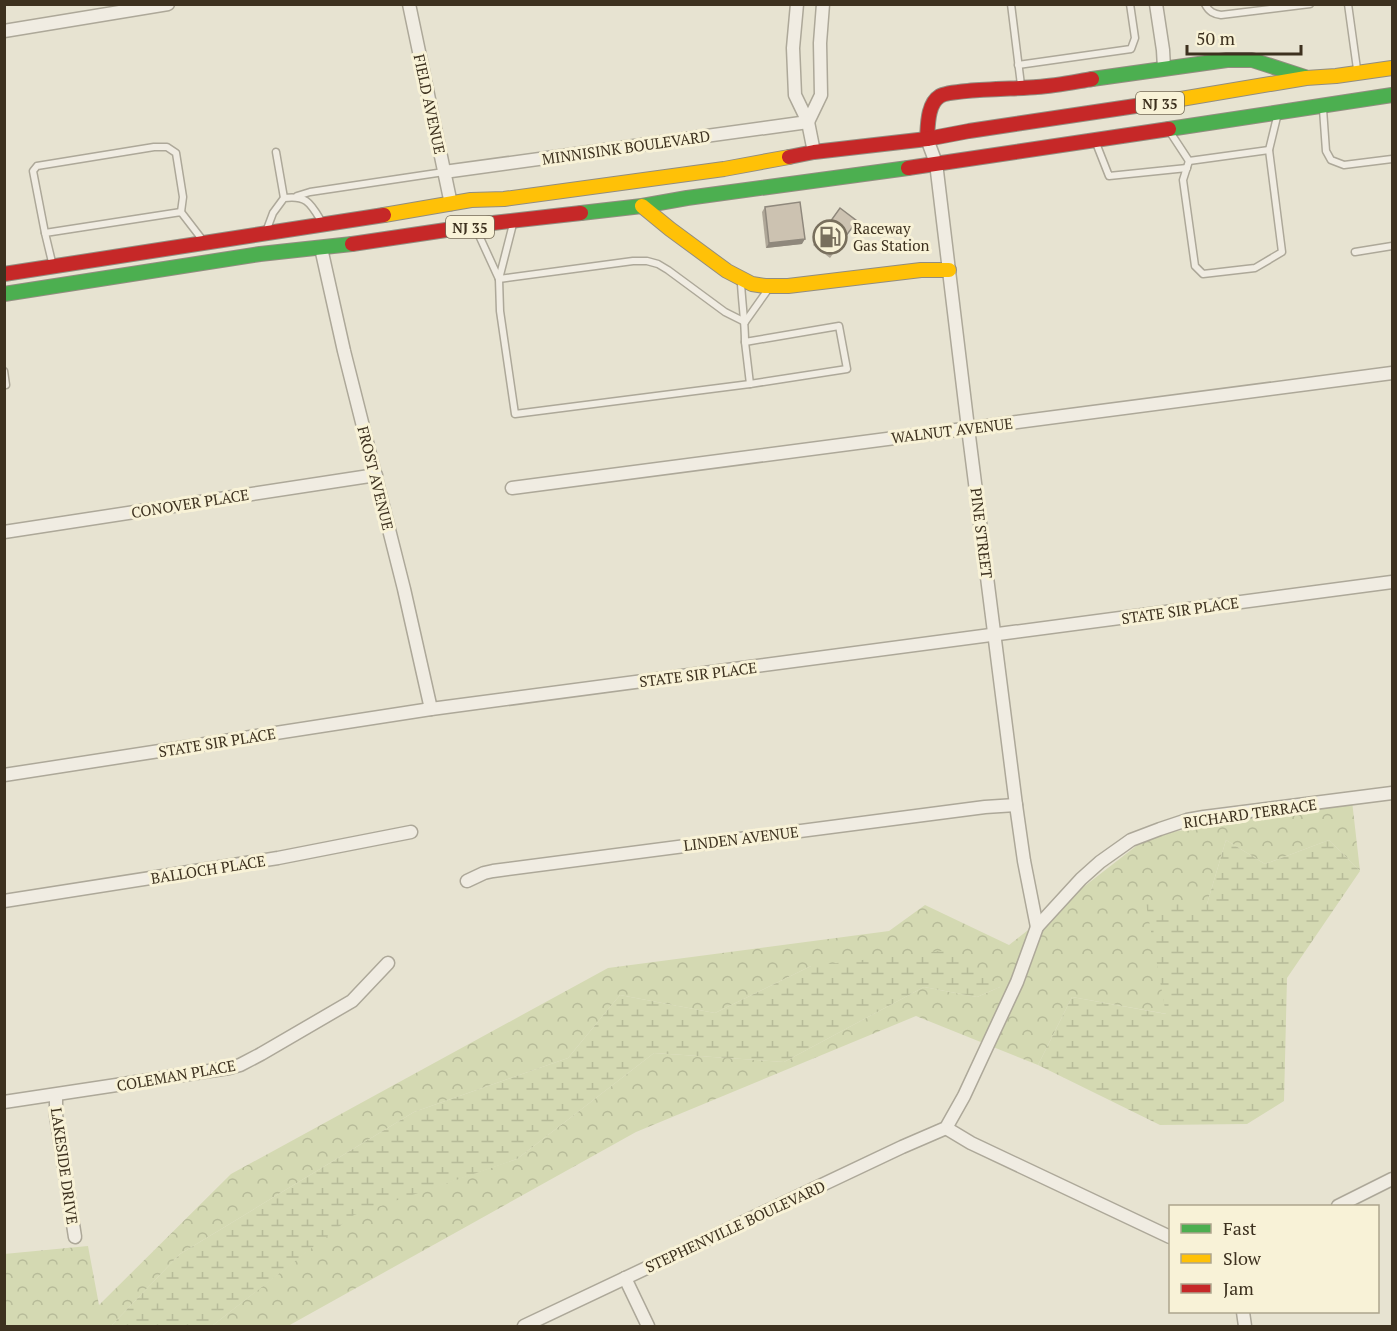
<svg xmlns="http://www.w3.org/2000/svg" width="1397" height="1331" font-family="'PT Serif',serif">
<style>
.forest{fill:url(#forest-crowns)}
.wetland{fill:url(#wetland-marsh)}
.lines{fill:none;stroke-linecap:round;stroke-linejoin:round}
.lane-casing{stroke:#ada899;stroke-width:9}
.street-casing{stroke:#ada899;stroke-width:15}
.fast-casing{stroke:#928d80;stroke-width:16}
.slow-casing{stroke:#928d80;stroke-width:16}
.jam-casing{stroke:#928d80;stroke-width:16}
.lane{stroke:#f0ece2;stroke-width:6}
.street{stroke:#f0ece2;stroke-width:12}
.fast{stroke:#4caf50;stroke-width:14}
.slow{stroke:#ffc107;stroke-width:14}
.jam{stroke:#c62828;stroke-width:14}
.wall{fill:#afa798}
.shaded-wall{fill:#8f887c}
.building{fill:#ccc2b1;stroke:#8f887c;stroke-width:1.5}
.labels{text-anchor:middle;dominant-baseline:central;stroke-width:6;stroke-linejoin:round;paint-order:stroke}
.shield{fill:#f8f2d7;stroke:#756b56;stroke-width:1.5}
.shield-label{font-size:14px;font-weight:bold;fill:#3d311f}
.street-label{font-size:15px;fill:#3d311f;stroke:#f8f2d7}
.poi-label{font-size:15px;fill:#3d311f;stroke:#f8f2d7;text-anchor:start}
</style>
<defs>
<pattern id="forest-crowns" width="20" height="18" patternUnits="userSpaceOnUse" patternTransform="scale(1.5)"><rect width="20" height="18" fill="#d4d9b2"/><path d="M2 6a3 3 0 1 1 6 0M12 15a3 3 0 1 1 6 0" fill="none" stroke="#b7bb99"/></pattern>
<pattern id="wetland-marsh" width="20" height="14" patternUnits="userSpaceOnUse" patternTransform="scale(1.5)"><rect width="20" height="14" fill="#d4d9b2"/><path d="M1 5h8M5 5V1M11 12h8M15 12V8" fill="none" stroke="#b7bb99"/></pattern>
</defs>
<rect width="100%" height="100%" fill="#e7e3d1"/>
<!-- forest -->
<path class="forest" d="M 1352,801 L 1360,871 L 1329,840 L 1265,864 L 1226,840 L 1207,904 L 1167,1014 L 1072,997 L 1038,1065 L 916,1016 L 636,1132 L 288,1326 L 212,1326 L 354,1214 L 517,1159 L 654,1053 L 784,1062 L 924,987 L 977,997 L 1000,987 L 811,966 L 715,1013 L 620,995 L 568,1058 L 414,1112 L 180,1254 L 111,1326 L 5,1326 L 4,1254 L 88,1246 L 99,1305 L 231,1174 L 608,968 L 889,931 L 925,905 L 1009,945 L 1149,836 Z"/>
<!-- wetland -->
<g class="wetland">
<path d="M 1226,840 L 1265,864 L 1329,840 L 1360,871 L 1287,978 L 1284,1101 L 1247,1124 L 1160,1125 L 1038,1065 L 1072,997 L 1166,1014 L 1146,904 L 1207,904 Z"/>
<path d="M 948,950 L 1000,987 L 977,997 L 924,987 L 784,1062 L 654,1053 L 517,1159 L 354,1215 L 212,1326 L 111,1326 L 180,1254 L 414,1112 L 568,1058 L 620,995 L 715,1013 L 811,966 Z"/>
</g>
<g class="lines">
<defs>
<g id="lane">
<path d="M 1011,4 L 1021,85"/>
<path d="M 1205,4 C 1209,12 1214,14 1221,15 L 1310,4"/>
<path d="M 1348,4 L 1357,69"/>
<path d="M 1018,65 L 1131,49 L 1135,38 L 1130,4"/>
<path d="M 1323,109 L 1326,151 L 1331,160 L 1344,165 L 1392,159"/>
<path d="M 1170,132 L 1189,161"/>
<path d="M 1096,143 L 1109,176 L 1187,168"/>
<path d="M 276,152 L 284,198"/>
<path d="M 1189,161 L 1183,180 L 1195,266 L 1203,274 L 1255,268 L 1282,252 L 1269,150 L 1277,117"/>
<path d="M 1189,161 L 1269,150"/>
<path d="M 297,196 L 310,192 L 444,172"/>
<path d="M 513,224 L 499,279 L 500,311 L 515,414 L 750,384 L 847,369 L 839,326 L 745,342 C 745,322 742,303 741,283"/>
<path d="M 267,229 L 273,213 L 284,198 C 305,195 310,202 320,219"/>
<path d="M 477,231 L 499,279"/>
<path d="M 45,233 L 33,171 L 37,166 L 154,147 L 167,147 L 176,153 L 183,197 L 181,212"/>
<path d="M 1355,252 L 1392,246"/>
<path d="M 52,262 L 45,233 L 181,212 L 201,238"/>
<path d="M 499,279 L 633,261 L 647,261 L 658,264 L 668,270 L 725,312 L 745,322"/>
<path d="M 745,322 L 767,291"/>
<path d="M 745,342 L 750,384"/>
<path d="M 4,371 L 6,385 L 4,385"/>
</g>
<g id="street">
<path d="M 409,4 L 451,204"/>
<path d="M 797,4 L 793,48 L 795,95 L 808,122 L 814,152"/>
<path d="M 1156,4 L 1163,50 L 1164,68"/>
<path d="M 4,31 L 168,4"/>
<path d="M 808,122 L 821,95 L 820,43 L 823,4"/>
<path d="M 927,139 L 936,163 L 968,428 L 1016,805 L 1024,861 L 1037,927"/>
<path d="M 444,172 L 808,122"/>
<path d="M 321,248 L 344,351 L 404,589 L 431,709"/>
<path d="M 512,488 L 1392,373"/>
<path d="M 4,532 L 376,475"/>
<path d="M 4,775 L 431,709 L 1392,582"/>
<path d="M 467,881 L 484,873 L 493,871 L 985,807 L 1016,805"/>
<path d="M 4,901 L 278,858 L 411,832"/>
<path d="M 56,1095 L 56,1115 L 75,1237"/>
<path d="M 4,1102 L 229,1068 L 240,1065 L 261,1054 L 352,1001 L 388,963"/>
<path d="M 946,1128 L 971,1143 L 1170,1237"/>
<path d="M 1338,1206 L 1392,1179"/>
<path d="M 625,1278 L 648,1326"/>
<path d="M 1243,1312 L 1245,1326"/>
<path d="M 524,1326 L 902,1147 L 946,1128 L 964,1096 L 1017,982 L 1037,927 L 1081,879 L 1100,862 L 1131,840 L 1160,829 L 1187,820 L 1204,817 L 1392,793"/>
</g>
<g id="fast">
<path d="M 1092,79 L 1227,60 L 1252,60 L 1305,77"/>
<path d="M 1169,129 L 1392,95"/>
<path d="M 581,213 L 642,206 L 687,198 L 908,168"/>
<path d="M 4,294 L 260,254 L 352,244"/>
</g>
<g id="slow">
<path d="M 1169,101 L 1306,78 L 1336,76 L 1392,68"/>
<path d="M 642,206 L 670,229 L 727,271 L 752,284 L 765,286 L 788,286 L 921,270 L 949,270"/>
<path d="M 384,215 L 471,200 L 504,199 L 724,169 L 789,157"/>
</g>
<g id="jam">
<path d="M 927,139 C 928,126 927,104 940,96 C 951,89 1019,89 1037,87 C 1055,86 1074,82 1092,79"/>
<path d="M 789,157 L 814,152 L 927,139 L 969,131 L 1169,101"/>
<path d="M 908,168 L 1169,129"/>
<path d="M 352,244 L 493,223 L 581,213"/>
<path d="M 4,274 L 384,215"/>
</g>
</defs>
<!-- lane casing -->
<use href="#lane" class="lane-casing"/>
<!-- street casing -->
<use href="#street" class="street-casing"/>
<!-- fast casing -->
<use href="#fast" class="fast-casing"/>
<!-- slow casing -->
<use href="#slow" class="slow-casing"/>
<!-- jam casing -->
<use href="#jam" class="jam-casing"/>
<!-- lane -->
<use href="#lane" class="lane"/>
<!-- street -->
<use href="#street" class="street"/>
<!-- fast -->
<use href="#fast" class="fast"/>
<!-- slow -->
<use href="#slow" class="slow"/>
<!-- jam -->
<use href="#jam" class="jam"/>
</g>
<!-- wall -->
<g class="wall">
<path d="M 765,207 L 802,244 L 766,248 L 762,212 Z"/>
<path d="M 857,221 L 830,258 L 813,245 L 820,236 Z"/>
</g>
<!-- shaded-wall -->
<path class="shaded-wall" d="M 805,239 L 802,244 L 766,248 L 769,243 Z"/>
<!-- building -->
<g class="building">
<path d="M 800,202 L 805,239 L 769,243 L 765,207 Z"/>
<path d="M 840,208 L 857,221 L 837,248 L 820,236 Z"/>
</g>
<!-- icons -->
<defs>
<symbol id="fuel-ring" viewBox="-11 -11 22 22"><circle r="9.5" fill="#f8f2d7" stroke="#786f5d" stroke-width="1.5"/><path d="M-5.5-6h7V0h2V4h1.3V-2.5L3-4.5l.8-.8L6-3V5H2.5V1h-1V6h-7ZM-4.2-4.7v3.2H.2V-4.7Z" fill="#786f5d"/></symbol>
</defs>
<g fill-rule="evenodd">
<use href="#fuel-ring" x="811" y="218" width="38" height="38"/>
</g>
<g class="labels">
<!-- shield labels -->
<g class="shield">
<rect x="1136" y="92" width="48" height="22" rx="4.5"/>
<rect x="446" y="216" width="48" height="22" rx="4.5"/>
</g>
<g class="shield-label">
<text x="1160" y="103">NJ 35</text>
<text x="470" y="227">NJ 35</text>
</g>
<!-- street labels -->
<g class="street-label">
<text transform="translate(430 104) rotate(78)">FIELD AVENUE</text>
<text transform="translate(626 147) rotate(-8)">MINNISINK BOULEVARD</text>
<text transform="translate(952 430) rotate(-7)">WALNUT AVENUE</text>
<text transform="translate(376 478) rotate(76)">FROST AVENUE</text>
<text transform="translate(190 503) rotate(-9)">CONOVER PLACE</text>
<text transform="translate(982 533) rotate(83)">PINE STREET</text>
<text transform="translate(1180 610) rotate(-8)">STATE SIR PLACE</text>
<text transform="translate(698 674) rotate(-7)">STATE SIR PLACE</text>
<text transform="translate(217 742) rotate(-9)">STATE SIR PLACE</text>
<text transform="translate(1250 813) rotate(-8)">RICHARD TERRACE</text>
<text transform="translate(741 838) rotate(-7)">LINDEN AVENUE</text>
<text transform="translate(208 869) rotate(-9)">BALLOCH PLACE</text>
<text transform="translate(176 1075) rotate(-10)">COLEMAN PLACE</text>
<text transform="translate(65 1166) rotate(82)">LAKESIDE DRIVE</text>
<text transform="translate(735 1226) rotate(-25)">STEPHENVILLE BOULEVARD</text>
</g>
<!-- poi labels -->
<g class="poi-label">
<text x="853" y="228">Raceway<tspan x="853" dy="17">Gas Station</tspan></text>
</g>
</g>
<!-- border -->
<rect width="1397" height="1331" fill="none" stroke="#3d311f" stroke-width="12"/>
<!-- legend -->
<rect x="1169" y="1205" width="210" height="108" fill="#f8f2d7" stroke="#ada58d" stroke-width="1.5"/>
<rect x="1181" y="1224" width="30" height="9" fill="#4caf50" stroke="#ada58d" stroke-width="1.5"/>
<text x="1223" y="1235" font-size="18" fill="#3d311f">Fast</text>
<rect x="1181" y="1254" width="30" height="9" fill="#ffc107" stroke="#ada58d" stroke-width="1.5"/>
<text x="1223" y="1265" font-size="18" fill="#3d311f">Slow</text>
<rect x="1181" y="1284" width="30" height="9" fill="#c62828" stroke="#ada58d" stroke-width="1.5"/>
<text x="1223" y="1295" font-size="18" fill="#3d311f">Jam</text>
<!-- scale -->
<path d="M1187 45v9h114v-9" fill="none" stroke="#3d311f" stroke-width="3"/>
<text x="1196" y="45" font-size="18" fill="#3d311f" stroke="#f8f2d7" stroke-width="4.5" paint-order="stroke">50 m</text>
</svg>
